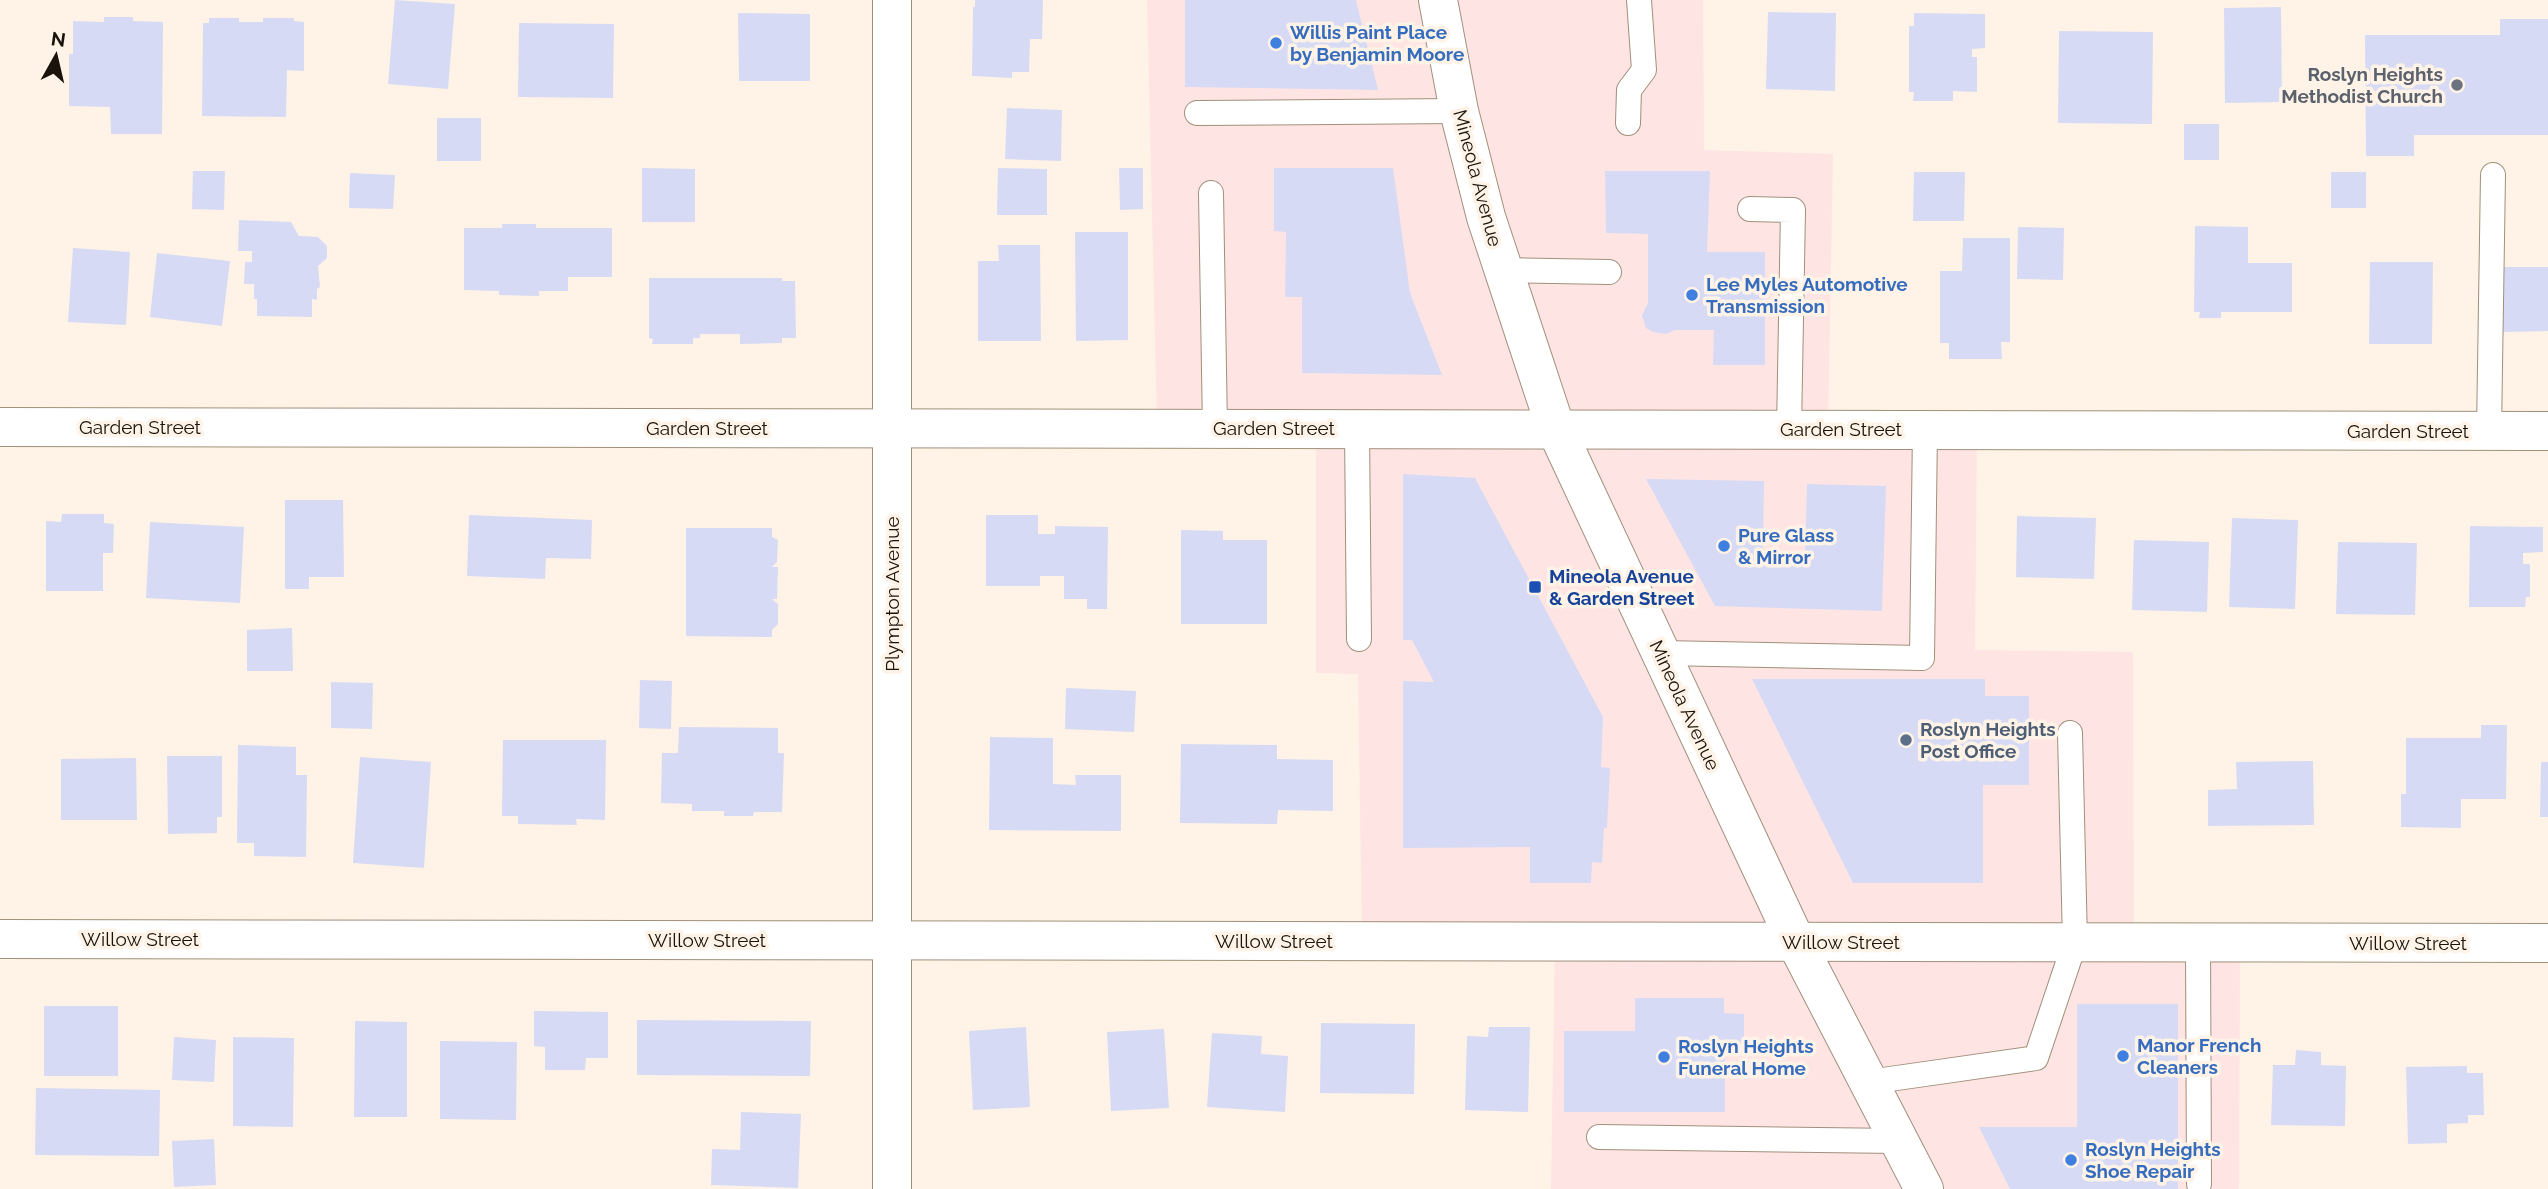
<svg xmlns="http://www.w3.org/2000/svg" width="2548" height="1189" font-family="Raleway,sans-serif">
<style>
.commercial{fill:#ffe4e4}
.building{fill:#d7daf4}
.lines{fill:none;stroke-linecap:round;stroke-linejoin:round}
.service-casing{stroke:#a0907b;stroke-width:26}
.minor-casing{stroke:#a0907b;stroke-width:40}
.secondary-casing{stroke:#a0907b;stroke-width:40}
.service{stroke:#fff;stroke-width:24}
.minor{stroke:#fff;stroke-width:38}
.secondary{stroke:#fff;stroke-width:38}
.shop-dot{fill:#3f7fe0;stroke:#fef3e6;stroke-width:2.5}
.worship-dot{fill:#6b7280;stroke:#fef3e6;stroke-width:2.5}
.transit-dot{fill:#1a4fb4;stroke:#fef3e6;stroke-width:2.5}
.service-dot{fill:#5c6f8a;stroke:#fef3e6;stroke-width:2.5}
.labels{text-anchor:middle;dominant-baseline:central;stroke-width:7;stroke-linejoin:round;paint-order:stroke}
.shop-label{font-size:19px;font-weight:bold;fill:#366cbe;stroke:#fef3e6;text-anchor:start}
.worship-label{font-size:19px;font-weight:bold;fill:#5b616d;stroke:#fef3e6;text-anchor:end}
.street-label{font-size:19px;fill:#19130b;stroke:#fef3e6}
.transit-label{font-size:19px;font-weight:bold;fill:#164399;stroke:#fef3e6;text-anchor:start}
.service-label{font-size:19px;font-weight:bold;fill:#4e5e75;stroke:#fef3e6;text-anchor:start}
</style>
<rect width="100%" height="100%" fill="#fef3e6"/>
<!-- commercial -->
<path class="commercial" d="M 1147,0 L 1703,0 L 1704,150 L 1833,154 L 1828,429 L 1977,430 L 1975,650 L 2133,652 L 2134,942 L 2240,942 L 2239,1189 L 1551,1189 L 1555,941 L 1362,941 L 1358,674 L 1316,673 L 1316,429 L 1157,428 Z"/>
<!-- building -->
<g class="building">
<path d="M 395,0 L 455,4 L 448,89 L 388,84 Z"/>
<path d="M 975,0 L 1043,0 L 1042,39 L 1030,39 L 1029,72 L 1012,72 L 1012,78 L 972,76 L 973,7 L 975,7 Z"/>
<path d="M 1185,0 L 1356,0 L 1378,90 L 1185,87 Z"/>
<path d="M 2281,7 L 2282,102 L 2225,103 L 2224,8 Z"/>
<path d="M 1768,12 L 1836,13 L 1835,91 L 1766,89 Z"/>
<path d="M 738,13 L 810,14 L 810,81 L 739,81 Z"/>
<path d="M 1914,13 L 1985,14 L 1985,48 L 1972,49 L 1972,57 L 1977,57 L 1977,92 L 1953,91 L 1953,101 L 1913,101 L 1914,92 L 1909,92 L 1909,26 L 1914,26 Z"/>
<path d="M 104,17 L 133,17 L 133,21 L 163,22 L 162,134 L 111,134 L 110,107 L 69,106 L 69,54 L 73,54 L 73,21 L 104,22 Z"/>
<path d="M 209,18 L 239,18 L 239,22 L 263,22 L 263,18 L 294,18 L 294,21 L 304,22 L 304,71 L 287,70 L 286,117 L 202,116 L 203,23 L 209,23 Z"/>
<path d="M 2500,19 L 2548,19 L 2548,135 L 2414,135 L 2414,156 L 2366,156 L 2365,35 L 2500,35 Z"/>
<path d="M 519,23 L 614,24 L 613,98 L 518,97 Z"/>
<path d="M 2059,31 L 2153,32 L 2152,124 L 2058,123 Z"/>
<path d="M 1007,108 L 1062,110 L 1061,161 L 1005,159 Z"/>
<rect x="437" y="118" width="44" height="43"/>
<rect x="2184" y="124" width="35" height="36"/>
<path d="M 642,168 L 695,169 L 695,222 L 642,222 Z"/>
<path d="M 998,168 L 1047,169 L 1047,215 L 997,215 Z"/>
<path d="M 1119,168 L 1143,168 L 1143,209 L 1120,210 Z"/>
<path d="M 1274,168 L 1393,168 L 1410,293 L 1442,375 L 1302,373 L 1302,297 L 1285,297 L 1286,232 L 1274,231 Z"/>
<path d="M 193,171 L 225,171 L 224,210 L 192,209 Z"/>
<path d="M 1605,171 L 1710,171 L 1707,252 L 1765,252 L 1765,365 L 1713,365 L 1714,330 L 1675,330 L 1666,334 L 1653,332 L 1646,328 L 1642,315 L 1648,303 L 1648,234 L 1606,233 Z"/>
<path d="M 1914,172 L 1965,172 L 1964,221 L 1913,221 Z"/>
<rect x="2331" y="172" width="35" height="36"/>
<path d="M 350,173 L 395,175 L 393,209 L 349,208 Z"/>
<path d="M 239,220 L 291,222 L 299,236 L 318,237 L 327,246 L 327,258 L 318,266 L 320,287 L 317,289 L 317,300 L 312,299 L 312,317 L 257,316 L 257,299 L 254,299 L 254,284 L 244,284 L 245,262 L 252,262 L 252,251 L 238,251 Z"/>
<path d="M 502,224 L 536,224 L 536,228 L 612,228 L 612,277 L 568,277 L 568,291 L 539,291 L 539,296 L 499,295 L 499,291 L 464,290 L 464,228 L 502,228 Z"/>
<path d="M 2195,226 L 2248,227 L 2248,263 L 2292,263 L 2292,312 L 2221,312 L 2221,318 L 2199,318 L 2200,312 L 2194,312 Z"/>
<path d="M 2018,227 L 2064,228 L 2063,280 L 2017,279 Z"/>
<path d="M 1075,232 L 1128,232 L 1128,340 L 1076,341 Z"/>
<path d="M 1963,238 L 2010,238 L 2010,342 L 2001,342 L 2002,359 L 1949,359 L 1949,343 L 1940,343 L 1940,271 L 1962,271 Z"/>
<path d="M 998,245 L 1040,245 L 1041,341 L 978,341 L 978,261 L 999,261 Z"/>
<path d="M 73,248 L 130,252 L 126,325 L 68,322 Z"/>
<path d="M 157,253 L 230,261 L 222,326 L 150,317 Z"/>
<path d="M 2370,262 L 2433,262 L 2432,344 L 2369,344 Z"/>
<path d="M 2503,267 L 2548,267 L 2548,331 L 2503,332 Z"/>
<path d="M 649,278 L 782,278 L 782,281 L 795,281 L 796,338 L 782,338 L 782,343 L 740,344 L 740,334 L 700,334 L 700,338 L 693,338 L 693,344 L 652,344 L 653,339 L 649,338 Z"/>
<path d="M 1403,474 L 1475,478 L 1603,717 L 1601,767 L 1610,768 L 1607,828 L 1604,828 L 1602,863 L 1592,862 L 1591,883 L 1530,883 L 1530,847 L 1403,848 L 1403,681 L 1434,682 L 1412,640 L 1403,640 Z"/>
<path d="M 1646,479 L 1764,481 L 1763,554 L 1805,555 L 1807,484 L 1886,486 L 1882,611 L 1715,606 Z"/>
<path d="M 285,500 L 343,500 L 344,577 L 309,577 L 309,589 L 285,589 Z"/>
<path d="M 62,514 L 104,514 L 104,523 L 114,524 L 113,553 L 103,553 L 103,591 L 46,591 L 46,521 L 61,522 Z"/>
<path d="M 469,515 L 592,520 L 591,559 L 546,558 L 545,579 L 467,576 Z"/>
<path d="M 986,515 L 1038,515 L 1038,534 L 1055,534 L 1055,526 L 1108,527 L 1107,609 L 1087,609 L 1087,599 L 1064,599 L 1064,576 L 1040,576 L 1040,586 L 986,586 Z"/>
<path d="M 2017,516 L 2096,518 L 2094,579 L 2016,577 Z"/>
<path d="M 2232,518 L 2298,520 L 2295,609 L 2229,607 Z"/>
<path d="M 150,522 L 244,527 L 240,603 L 146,598 Z"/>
<path d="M 2470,526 L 2543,527 L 2543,552 L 2523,553 L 2523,564 L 2530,564 L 2530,597 L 2526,597 L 2525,607 L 2469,607 Z"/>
<path d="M 686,528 L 772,528 L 772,537 L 778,540 L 777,562 L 772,567 L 778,567 L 777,599 L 772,599 L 778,604 L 778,624 L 772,630 L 772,637 L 686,636 Z"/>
<path d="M 1181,530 L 1223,531 L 1223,540 L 1267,540 L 1267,624 L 1181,624 Z"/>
<path d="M 2134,540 L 2209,542 L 2207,612 L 2132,610 Z"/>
<path d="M 2338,542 L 2417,543 L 2415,615 L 2336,614 Z"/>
<path d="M 292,628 L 293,671 L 247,671 L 247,630 Z"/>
<path d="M 1752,679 L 1985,679 L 1985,696 L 2029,696 L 2029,785 L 1983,785 L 1983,883 L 1853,883 Z"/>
<path d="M 640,680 L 672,681 L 671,729 L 639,728 Z"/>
<path d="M 331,682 L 373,683 L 372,729 L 331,728 Z"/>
<path d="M 1066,688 L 1136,691 L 1134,732 L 1065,729 Z"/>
<path d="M 2481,725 L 2507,725 L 2506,799 L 2461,799 L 2461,828 L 2401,827 L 2401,794 L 2406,794 L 2406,738 L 2481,738 Z"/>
<path d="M 679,727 L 778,728 L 778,753 L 784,753 L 782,812 L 754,812 L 753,816 L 724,816 L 724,811 L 692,811 L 692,804 L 661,803 L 662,753 L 678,753 Z"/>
<path d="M 990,737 L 1053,738 L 1053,784 L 1076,785 L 1075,775 L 1121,775 L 1121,831 L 989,830 Z"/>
<path d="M 503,740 L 606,740 L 605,820 L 576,819 L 577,825 L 518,824 L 518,816 L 502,816 Z"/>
<path d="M 1181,744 L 1277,745 L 1277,759 L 1333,760 L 1333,811 L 1278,810 L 1277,824 L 1180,823 Z"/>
<path d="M 238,745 L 296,747 L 296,775 L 307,775 L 306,857 L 254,856 L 254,843 L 237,843 Z"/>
<path d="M 167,756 L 222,756 L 222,817 L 217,817 L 217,833 L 168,834 Z"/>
<path d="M 360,757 L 431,762 L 424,868 L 353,863 Z"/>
<path d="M 136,758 L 137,820 L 61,820 L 61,759 Z"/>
<path d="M 2313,761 L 2314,825 L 2208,826 L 2208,790 L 2237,789 L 2236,762 Z"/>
<path d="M 2541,762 L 2548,762 L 2548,817 L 2540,817 Z"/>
<path d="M 1635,998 L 1724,998 L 1724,1013 L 1744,1014 L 1744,1044 L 1725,1043 L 1725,1112 L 1564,1112 L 1564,1031 L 1635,1031 Z"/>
<path d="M 2077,1004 L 2178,1004 L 2178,1189 L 2010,1189 L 1979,1127 L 2077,1127 Z"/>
<rect x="44" y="1006" width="74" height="70"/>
<path d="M 534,1011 L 608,1012 L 608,1058 L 586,1058 L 585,1070 L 545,1070 L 545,1047 L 534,1046 Z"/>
<path d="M 637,1020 L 811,1021 L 810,1076 L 637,1075 Z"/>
<path d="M 355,1021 L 407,1022 L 407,1117 L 354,1117 Z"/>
<path d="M 1321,1023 L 1415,1024 L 1414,1094 L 1320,1093 Z"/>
<path d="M 1026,1027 L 1030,1107 L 973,1110 L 969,1031 Z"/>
<path d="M 1489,1027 L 1530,1027 L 1528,1112 L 1465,1110 L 1467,1036 L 1488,1037 Z"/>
<path d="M 1164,1029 L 1169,1108 L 1111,1111 L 1107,1032 Z"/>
<path d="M 1212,1033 L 1262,1036 L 1261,1054 L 1288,1056 L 1285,1112 L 1207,1107 Z"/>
<path d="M 174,1037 L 216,1040 L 214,1082 L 172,1080 Z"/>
<path d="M 233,1037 L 294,1038 L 293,1127 L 233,1126 Z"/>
<path d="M 440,1041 L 517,1042 L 516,1120 L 440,1119 Z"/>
<path d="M 2296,1050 L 2321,1052 L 2321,1065 L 2346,1066 L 2345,1126 L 2271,1125 L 2273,1065 L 2295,1065 Z"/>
<path d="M 2467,1066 L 2467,1073 L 2483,1073 L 2484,1115 L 2468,1115 L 2468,1123 L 2447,1124 L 2447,1143 L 2408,1144 L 2406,1067 Z"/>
<path d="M 36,1088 L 160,1090 L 159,1156 L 35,1155 Z"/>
<path d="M 741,1112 L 801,1114 L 798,1188 L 711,1185 L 712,1149 L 740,1150 Z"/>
<path d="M 214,1139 L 216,1185 L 174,1187 L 172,1141 Z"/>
</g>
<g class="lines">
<defs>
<g id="service">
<path d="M 1197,113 L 1459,111"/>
<path d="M 1628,123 L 1629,90 L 1644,70 L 1639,0"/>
<path d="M 1211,193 L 1215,428"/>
<path d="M 1750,209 L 1793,210 L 1789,429"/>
<path d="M 1503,270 L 1609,272"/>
<path d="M 1357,429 L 1359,639"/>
<path d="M 2489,431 L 2493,175"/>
<path d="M 1661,653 L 1922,658 L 1925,429"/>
<path d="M 2198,942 L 2199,1184"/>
<path d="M 1869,1082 L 2036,1058 L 2075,942 L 2070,733"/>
<path d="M 1599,1137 L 1899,1141"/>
</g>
<g id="minor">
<path d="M 0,427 L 2548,431"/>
<path d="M 0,939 L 2548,943"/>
<path d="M 892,1189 L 892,0"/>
</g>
<path id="secondary" d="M 1438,0 L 1459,111 L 1486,217 L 1556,429 L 1796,942 L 1924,1189"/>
</defs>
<!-- service casing -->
<use href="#service" class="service-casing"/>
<!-- minor casing -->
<use href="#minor" class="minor-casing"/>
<!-- secondary casing -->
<use href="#secondary" class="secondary-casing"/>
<!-- service -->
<use href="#service" class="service"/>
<!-- minor -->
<use href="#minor" class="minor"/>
<!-- secondary -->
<use href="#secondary" class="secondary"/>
</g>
<!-- markers -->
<g class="shop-dot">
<circle cx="1276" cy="43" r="7"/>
<circle cx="1692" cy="295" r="7"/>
<circle cx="1724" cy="546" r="7"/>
<circle cx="2123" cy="1056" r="7"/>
<circle cx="1664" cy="1057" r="7"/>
<circle cx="2071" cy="1160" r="7"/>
</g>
<circle class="worship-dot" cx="2457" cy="85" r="7"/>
<rect class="transit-dot" x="1528" y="580" width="14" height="14" rx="3.5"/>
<circle class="service-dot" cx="1906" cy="740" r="7"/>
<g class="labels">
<!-- shop labels -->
<g class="shop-label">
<text x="1290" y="32">Willis Paint Place<tspan x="1290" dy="22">by Benjamin Moore</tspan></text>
<text x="1706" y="284">Lee Myles Automotive<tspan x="1706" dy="22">Transmission</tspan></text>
<text x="1738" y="535">Pure Glass<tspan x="1738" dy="22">&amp; Mirror</tspan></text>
<text x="2137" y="1045">Manor French<tspan x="2137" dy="22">Cleaners</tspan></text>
<text x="1678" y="1046">Roslyn Heights<tspan x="1678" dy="22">Funeral Home</tspan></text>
<text x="2085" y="1149">Roslyn Heights<tspan x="2085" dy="22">Shoe Repair</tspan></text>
</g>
<!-- worship labels -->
<g class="worship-label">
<text x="2443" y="74">Roslyn Heights<tspan x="2443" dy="22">Methodist Church</tspan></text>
</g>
<!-- street labels -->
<g class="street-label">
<text transform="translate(1478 178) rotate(75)">Mineola Avenue</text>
<text x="140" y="427">Garden Street</text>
<text x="707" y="428">Garden Street</text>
<text x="1274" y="428">Garden Street</text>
<text x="1841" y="429">Garden Street</text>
<text x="2408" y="431">Garden Street</text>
<text transform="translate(892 594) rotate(-90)">Plympton Avenue</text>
<text transform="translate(1685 705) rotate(65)">Mineola Avenue</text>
<text x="140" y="939">Willow Street</text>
<text x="707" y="940">Willow Street</text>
<text x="1274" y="941">Willow Street</text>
<text x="1841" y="942">Willow Street</text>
<text x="2408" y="943">Willow Street</text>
</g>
<!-- transit labels -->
<g class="transit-label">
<text x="1549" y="576">Mineola Avenue<tspan x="1549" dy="22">&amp; Garden Street</tspan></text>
</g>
<!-- service labels -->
<g class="service-label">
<text x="1920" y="729">Roslyn Heights<tspan x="1920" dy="22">Post Office</tspan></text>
</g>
</g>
<!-- north arrow -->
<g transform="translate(56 56) rotate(8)" stroke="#fef3e6" stroke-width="5" paint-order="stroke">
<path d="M0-5L12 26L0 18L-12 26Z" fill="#19130b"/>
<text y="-10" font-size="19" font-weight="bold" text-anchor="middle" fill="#19130b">N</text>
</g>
</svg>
